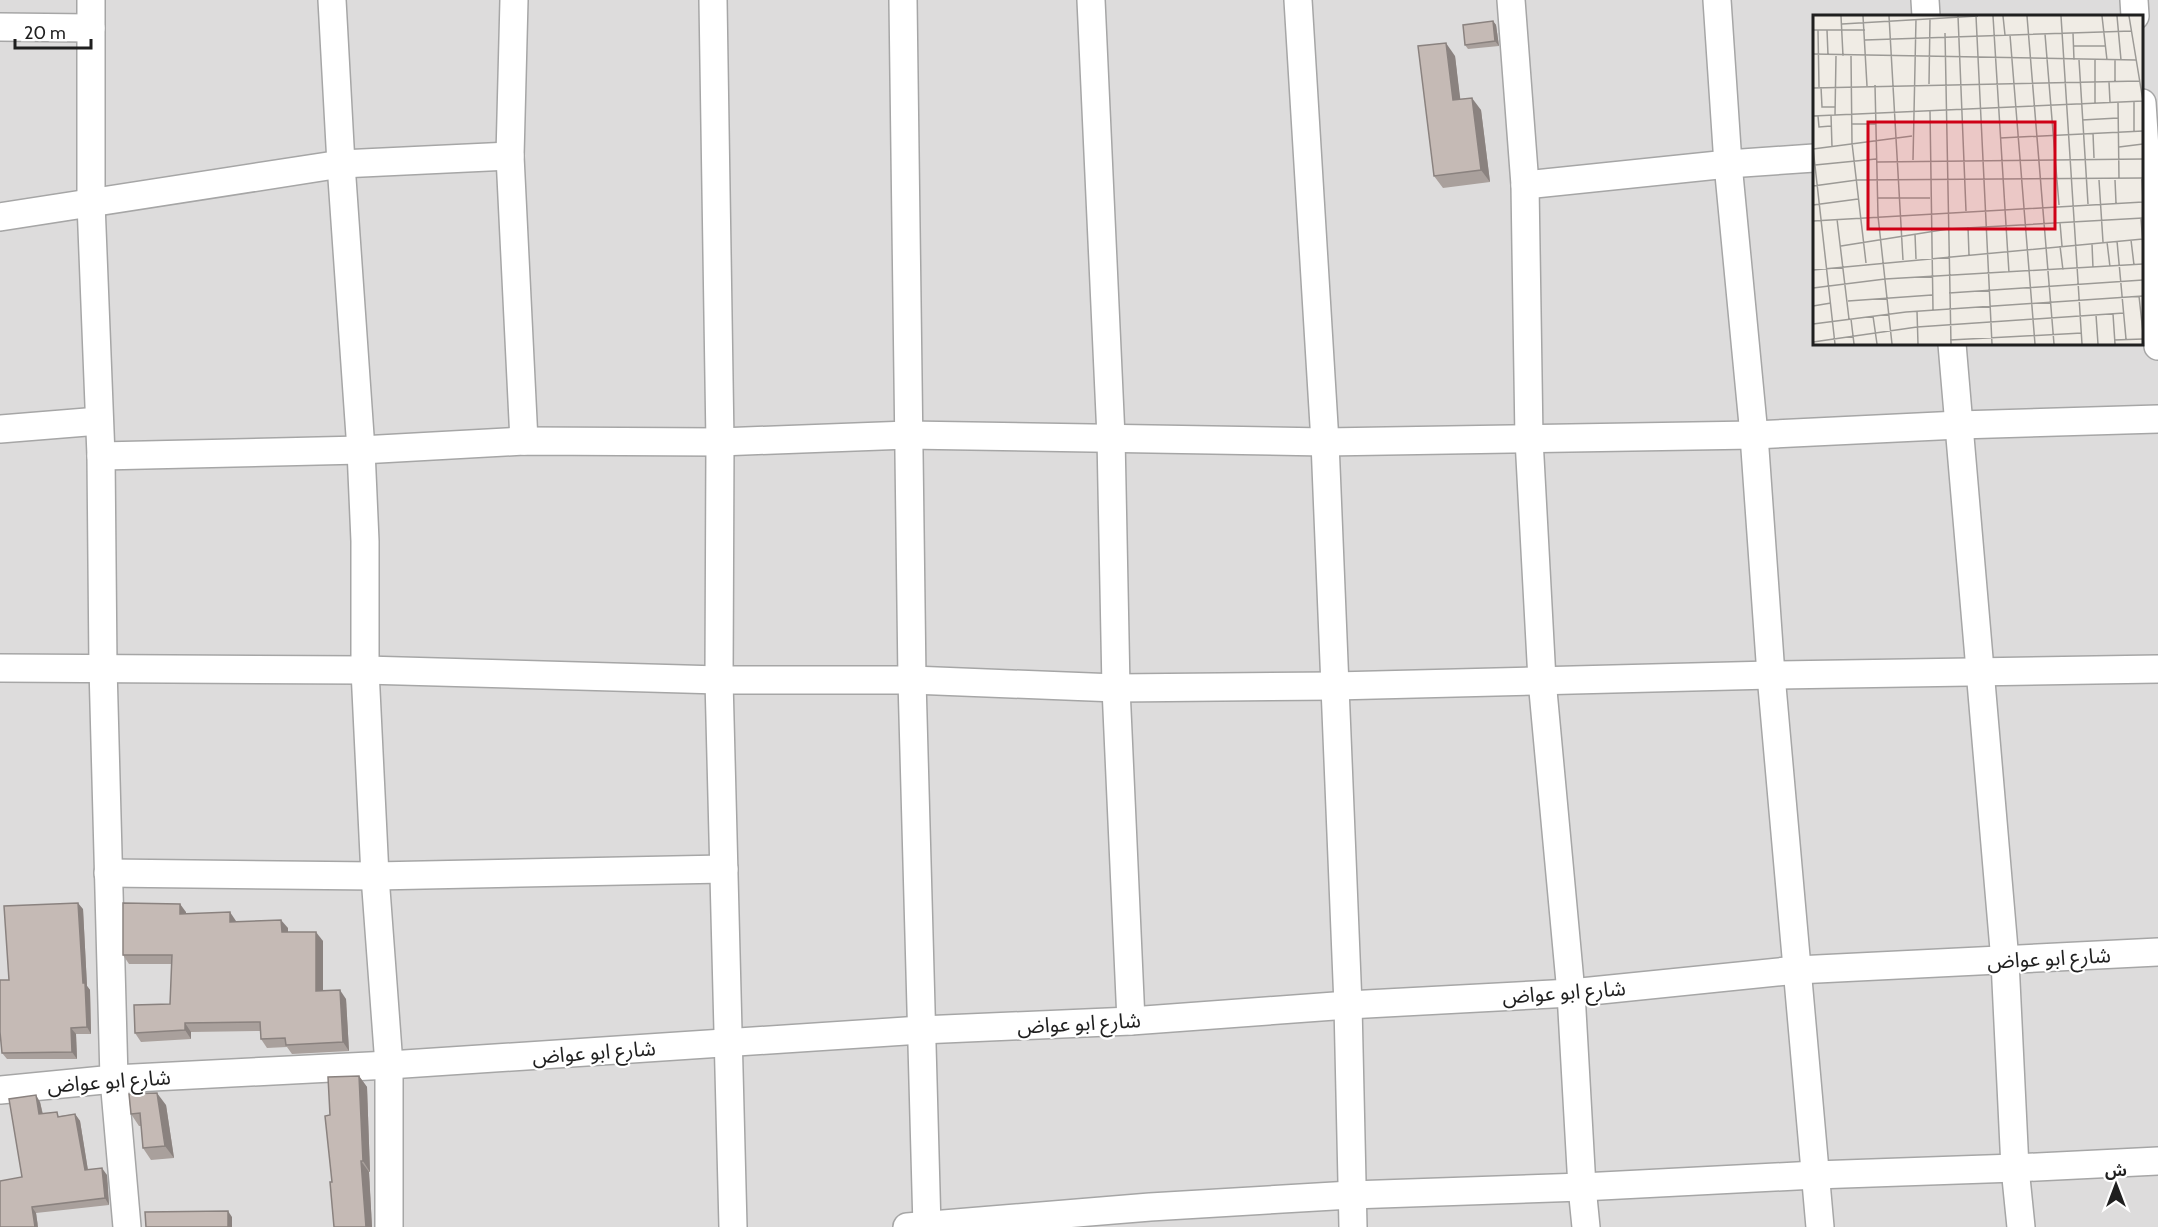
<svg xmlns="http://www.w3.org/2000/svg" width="2158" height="1227" font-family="Cabin,'Noto Sans Arabic',sans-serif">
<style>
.residential{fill:#dddcdc;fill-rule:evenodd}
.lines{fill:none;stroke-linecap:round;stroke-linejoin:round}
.street-casing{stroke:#a6a6a6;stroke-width:30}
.street{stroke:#fff;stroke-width:27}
.wall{fill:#a9a09c}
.shaded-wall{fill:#8a827f}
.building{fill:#c5bab5;stroke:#8a827f;stroke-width:1.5}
.labels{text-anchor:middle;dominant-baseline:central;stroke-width:4.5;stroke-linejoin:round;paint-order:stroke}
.street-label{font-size:21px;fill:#1f1f1f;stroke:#fff}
.inset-road{fill:none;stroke:#9c9a96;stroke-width:1.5}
.view{fill:#cf0016;fill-opacity:0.15;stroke:#cf0016;stroke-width:3}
.inset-edge{fill:none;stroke:#1f1f1f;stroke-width:3}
</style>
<rect width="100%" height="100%" fill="#f0ece5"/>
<!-- residential -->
<path class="residential" d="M 0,0 L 2158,0 L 2158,1227 L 0,1227 ZM 1814,16 L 2142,16 L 2142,344 L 1814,344 Z"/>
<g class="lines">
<defs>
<g id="street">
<path d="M 91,0 L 91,203 L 101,456 L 103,667 L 114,1079 L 127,1227"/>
<path d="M 332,0 L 341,164 L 361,450 L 365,541 L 365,670 L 375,876 L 389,1065 L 389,1227"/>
<path d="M 514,0 L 510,156 L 524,441"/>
<path d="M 713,0 L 720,442 L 719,680 L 733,1227"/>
<path d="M 903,0 L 912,680 L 927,1227"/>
<path d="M 1091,0 L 1111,437 L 1116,688 L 1131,1021"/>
<path d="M 1298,0 L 1325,442 L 1348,1005 L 1353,1227"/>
<path d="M 1511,0 L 1525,185 L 1529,439 L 1542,680 L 1571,993 L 1582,1187 L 1586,1227"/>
<path d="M 1717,0 L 1728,164 L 1754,435 L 1771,675 L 1820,1227"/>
<path d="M 1925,0 L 1926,16"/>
<path d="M 2134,0 L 2135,16"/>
<path d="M 0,27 L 91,28"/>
<path d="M 2142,103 L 2158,346"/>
<path d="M 1525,185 L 1728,164 L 1814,158"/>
<path d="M 0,217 L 341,164 L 510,156"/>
<path d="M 1952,344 L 2005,961 L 2015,1168 L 2021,1227"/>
<path d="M 0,429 L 99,421"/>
<path d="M 101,456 L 361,450 L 524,441 L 720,442 L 908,435 L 1325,442 L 1754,435 L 1959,425 L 2158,419"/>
<path d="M 0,668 L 365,670 L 719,680 L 912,680 L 1116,688 L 1335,686 L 1771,675 L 2158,669"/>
<path d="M 108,873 L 375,876 L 724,869"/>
<path d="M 0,1090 L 114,1079 L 389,1065 L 921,1030 L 1131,1021 L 1348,1005 L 1571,993 L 1797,970 L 2158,952"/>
<path d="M 907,1227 L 1150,1207 L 1351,1195 L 1582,1187 L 1815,1175 L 2015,1168 L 2158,1161"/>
</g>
</defs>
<!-- street casing -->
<use href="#street" class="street-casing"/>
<!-- street -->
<use href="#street" class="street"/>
</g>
<!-- wall -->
<g class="wall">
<path d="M 1493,21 L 1496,25 L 1499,46 L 1468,49 L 1465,45 Z"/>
<path d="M 1455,56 L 1460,100 L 1481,110 L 1490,182 L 1443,188 L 1434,176 Z"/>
<path d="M 180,904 L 186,914 L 236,922 L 288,928 L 288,932 L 323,941 L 323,991 L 346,999 L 349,1051 L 292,1054 L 287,1047 L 267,1048 L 261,1039 L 261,1031 L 191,1032 L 191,1039 L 141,1042 L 135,1033 L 170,1004 L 172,964 L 129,964 L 123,955 Z"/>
<path d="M 83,909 L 87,986 L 90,990 L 91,1034 L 76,1034 L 77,1059 L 7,1059 L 2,1053 L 9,980 Z"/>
<path d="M 359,1076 L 367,1087 L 370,1172 L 369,1172 L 372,1227 L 334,1227 L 330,1115 Z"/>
<path d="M 40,1102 L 43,1114 L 60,1116 L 75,1114 L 80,1121 L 88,1170 L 107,1175 L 109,1205 L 36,1213 L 38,1227 L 22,1177 Z"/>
<path d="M 166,1105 L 174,1158 L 151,1160 L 143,1148 L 141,1126 L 139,1126 L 131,1114 Z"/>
</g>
<!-- shaded-wall -->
<g class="shaded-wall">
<path d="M 1493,21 L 1496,25 L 1499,46 L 1495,41 Z"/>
<path d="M 1446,43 L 1455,56 L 1462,113 L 1453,100 Z"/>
<path d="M 1472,98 L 1481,110 L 1490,182 L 1481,170 Z"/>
<path d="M 78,903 L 83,909 L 87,986 L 90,990 L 91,1034 L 87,1027 L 83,983 Z"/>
<path d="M 180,904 L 186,912 L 186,923 L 180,914 Z"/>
<path d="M 230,912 L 236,921 L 236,931 L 230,922 Z"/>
<path d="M 281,920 L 288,928 L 288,941 L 282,932 Z"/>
<path d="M 316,932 L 323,941 L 323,1000 L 316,991 Z"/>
<path d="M 340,990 L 346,999 L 349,1051 L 343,1042 Z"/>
<path d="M 185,1023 L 191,1032 L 191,1039 L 185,1030 Z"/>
<path d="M 71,1028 L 76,1034 L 77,1059 L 72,1052 Z"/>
<path d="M 359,1076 L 367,1087 L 370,1172 L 363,1161 Z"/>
<path d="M 157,1093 L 166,1105 L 174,1158 L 165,1146 Z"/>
<path d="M 36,1095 L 40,1102 L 44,1121 L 39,1114 Z"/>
<path d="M 75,1114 L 80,1121 L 89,1177 L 85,1170 Z"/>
<path d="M 361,1161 L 369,1172 L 372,1227 L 366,1227 Z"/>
<path d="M 102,1168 L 107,1175 L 109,1205 L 105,1198 Z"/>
<path d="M 32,1207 L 36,1213 L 38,1227 L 35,1227 Z"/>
<path d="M 228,1211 L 232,1217 L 232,1227 L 228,1227 Z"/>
</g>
<!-- building -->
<g class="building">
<path d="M 1493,21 L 1495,41 L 1465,45 L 1463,25 Z"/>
<path d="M 1446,43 L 1453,100 L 1472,98 L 1481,170 L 1434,176 L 1418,46 Z"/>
<path d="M 78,903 L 83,983 L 85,983 L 87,1027 L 71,1028 L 72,1052 L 2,1053 L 0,1032 L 0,980 L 9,980 L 4,906 Z"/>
<path d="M 123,903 L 180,904 L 180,914 L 230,912 L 230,922 L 281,920 L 282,932 L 316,932 L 316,991 L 340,990 L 343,1042 L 286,1045 L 285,1038 L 261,1039 L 260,1022 L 185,1023 L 185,1030 L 135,1033 L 134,1005 L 170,1004 L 172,955 L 123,955 Z"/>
<path d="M 359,1076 L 363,1161 L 361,1161 L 366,1227 L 334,1227 L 330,1182 L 332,1182 L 325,1116 L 330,1115 L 328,1077 Z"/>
<path d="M 157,1093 L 165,1146 L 143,1148 L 140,1113 L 131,1114 L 129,1094 Z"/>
<path d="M 36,1095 L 39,1114 L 57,1112 L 58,1117 L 75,1114 L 85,1170 L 102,1168 L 105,1198 L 32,1207 L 35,1227 L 0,1227 L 0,1181 L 22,1177 L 9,1099 Z"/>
<path d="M 228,1211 L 228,1227 L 146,1227 L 145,1212 Z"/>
</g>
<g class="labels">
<!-- street labels -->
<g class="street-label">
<text transform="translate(2049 958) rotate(-3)">شارع ابو عواض</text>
<text transform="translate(1564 992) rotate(-4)">شارع ابو عواض</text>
<text transform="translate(1079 1023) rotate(-3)">شارع ابو عواض</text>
<text transform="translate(594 1052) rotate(-4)">شارع ابو عواض</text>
<text transform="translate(109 1081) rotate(-4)">شارع ابو عواض</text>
</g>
</g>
<!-- overview -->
<g transform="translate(1813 15)">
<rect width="330" height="330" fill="#f0ece5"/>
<path class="inset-road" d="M 28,1 L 30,41M 50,1 L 54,71M 76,1 L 90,245M 145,1 L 153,196M 163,1 L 179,329M 180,1 L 196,258M 190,1 L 192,20M 214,1 L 241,329M 248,1 L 269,329M 289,1 L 294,45M 304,1 L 308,45M 316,1 L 330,86M 29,9 L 165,1M 0,15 L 52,15M 5,15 L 6,72M 14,15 L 15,40M 132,18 L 138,329M 260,18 L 261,45M 232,19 L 246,190M 197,20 L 222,329M 52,25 L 319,16M 260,31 L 293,31M 0,39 L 323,45M 38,41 L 39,128 L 53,248M 266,45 L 275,189M 282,45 L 282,88M 302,45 L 302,67M 296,67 L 297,87M 116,69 L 117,4M 62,70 L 65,201 L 79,329M 8,72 L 9,92 L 22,92M 0,73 L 327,66M 305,87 L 306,164M 117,96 L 120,295M 18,100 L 19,132M 22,100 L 23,41M 0,101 L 330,86M 5,101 L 6,112 L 18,111M 269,105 L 305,103M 39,109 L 63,109M 321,116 L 321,86M 280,118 L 281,143M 187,123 L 330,116M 306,132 L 330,129M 0,133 L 22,329M 0,134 L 99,121M 100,145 L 103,4M 64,147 L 330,144M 2,150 L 63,144M 329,164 L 330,187M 286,165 L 290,227M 302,165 L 303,188M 0,171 L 44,165 L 330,163M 64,183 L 117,183M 0,190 L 45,184M 328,203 L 330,231M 24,204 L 36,304M 0,206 L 330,187M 247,208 L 249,231M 155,212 L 156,240M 102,219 L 103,244M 318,225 L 321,250M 304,226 L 313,324M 294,227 L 297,252M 279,229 L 280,253M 28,231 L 135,214 L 330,203M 247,231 L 250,255M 0,255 L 330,224M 0,273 L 72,264 L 330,249M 136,278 L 330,265M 326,281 L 330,318M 35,286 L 119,280M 0,291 L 18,288M 104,296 L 105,329M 300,299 L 302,329M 283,300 L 285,329M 60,301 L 64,329M 38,304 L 41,329M 0,309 L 93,297 L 330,281M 137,325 L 269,318M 301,325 L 330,324M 0,327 L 104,312 L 311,298"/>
<path class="view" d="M 55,107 L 242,107 L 242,214 L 55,214 Z"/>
<rect width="330" height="330" class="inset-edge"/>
</g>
<!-- north arrow -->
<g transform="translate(2116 1185)" stroke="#ffffff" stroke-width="4.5" paint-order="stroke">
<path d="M0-4.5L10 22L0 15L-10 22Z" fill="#1f1f1f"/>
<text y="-9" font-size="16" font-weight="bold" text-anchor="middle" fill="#1f1f1f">ش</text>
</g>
<!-- scale -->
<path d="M15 39v9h76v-9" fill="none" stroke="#1f1f1f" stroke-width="3"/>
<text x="24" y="39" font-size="18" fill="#1f1f1f" stroke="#ffffff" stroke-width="4.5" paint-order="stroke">20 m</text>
</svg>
